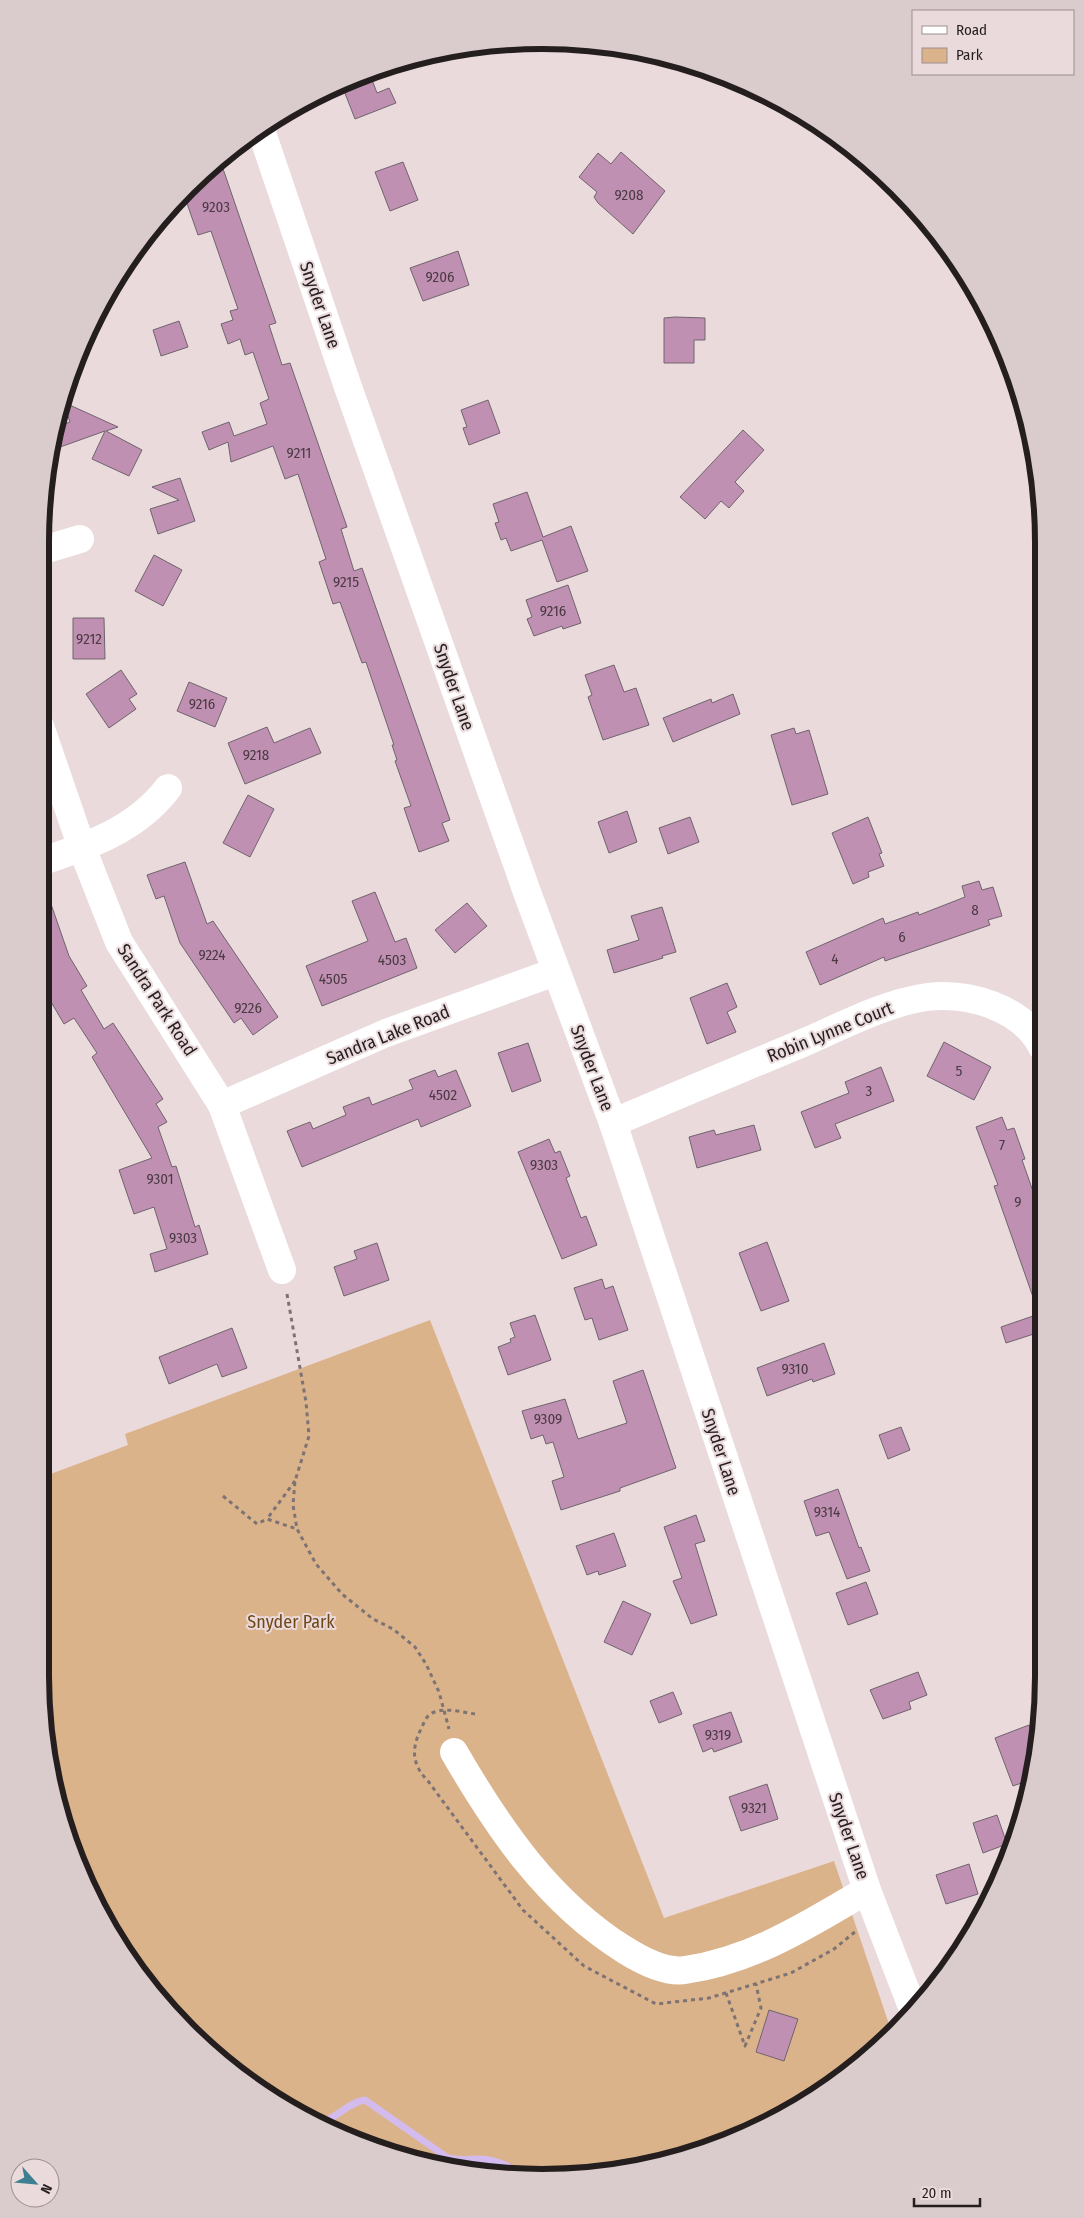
<svg xmlns="http://www.w3.org/2000/svg" width="1084" height="2218" font-family="'Fira Sans Condensed',sans-serif">
<style>
.green{fill:#dbb38a}
.lines{fill:none;stroke-linecap:round;stroke-linejoin:round}
.stream{stroke:#d3bbed;stroke-width:7}
.building{fill:#bf90b2;stroke:#70646c}
.path{stroke:#7d7374;stroke-width:3;stroke-dasharray:4 4;stroke-linecap:butt}
.minor{stroke:#fff;stroke-width:28}
.labels{text-anchor:middle;dominant-baseline:central;stroke-width:4;stroke-linejoin:round;paint-order:stroke}
.number-label{font-size:15px;fill:#4b3a44}
.street-label{font-size:18px;fill:#241e1f;stroke:#eadadc}
.park-label{font-size:18px;fill:#704818;stroke:#eadadc}
.rim{fill:none;stroke:#241e1f;stroke-width:6}
</style>
<rect width="100%" height="100%" fill="#eadadc"/>
<!-- green -->
<path class="green" d="M 430,1320 L 664,1918 L 834,1861 L 892,2033 L 848,2074 L 764,2126 L 703,2151 L 608,2174 L 509,2177 L 444,2168 L 350,2140 L 263,2094 L 211,2053 L 144,1982 L 107,1927 L 67,1838 L 50,1774 L 40,1676 L 40,1478 L 128,1445 L 125,1434 Z"/>
<g class="lines">
<!-- stream -->
<g class="stream">
<path d="M 276,2100 L 287,2099 L 294,2103 L 301,2113"/>
<path d="M 316,2122 C 335,2122 347,2102 365,2100 L 448,2158 C 460,2161 468,2159 480,2159 C 495,2159 513,2168 525,2176"/>
</g>
</g>
<!-- building -->
<g class="building">
<path d="M 369,72 L 377,93 L 389,88 L 396,103 L 355,119 L 341,83 Z"/>
<path d="M 621,152 L 665,191 L 633,234 L 598,203 L 594,197 L 597,192 L 579,177 L 598,153 L 611,164 Z"/>
<path d="M 220,160 L 276,323 L 269,325 L 282,365 L 290,363 L 347,527 L 341,529 L 354,571 L 362,568 L 450,820 L 442,823 L 449,841 L 419,852 L 404,808 L 411,806 L 395,761 L 397,760 L 392,745 L 394,745 L 366,662 L 362,663 L 340,602 L 333,604 L 319,562 L 326,559 L 298,474 L 285,479 L 273,446 L 231,462 L 228,442 L 209,450 L 202,432 L 229,422 L 234,436 L 267,424 L 260,403 L 269,399 L 253,352 L 245,355 L 240,339 L 228,344 L 221,324 L 233,320 L 230,311 L 238,309 L 211,231 L 198,235 L 183,192 Z"/>
<path d="M 403,162 L 418,200 L 390,211 L 375,172 Z"/>
<path d="M 458,251 L 469,285 L 423,301 L 410,268 Z"/>
<path d="M 675,317 L 705,318 L 705,340 L 694,340 L 694,363 L 664,363 L 664,318 Z"/>
<path d="M 179,321 L 188,347 L 161,356 L 153,330 Z"/>
<path d="M 488,400 L 500,433 L 469,445 L 463,428 L 467,427 L 461,410 Z"/>
<path d="M 63,402 L 118,427 L 106,431 L 142,450 L 129,476 L 92,459 L 105,431 L 49,451 L 54,428 L 70,422 Z"/>
<path d="M 743,430 L 764,450 L 735,482 L 744,491 L 729,508 L 721,501 L 705,519 L 680,497 Z"/>
<path d="M 180,478 L 195,521 L 158,534 L 150,509 L 179,500 L 152,487 Z"/>
<path d="M 527,492 L 543,537 L 571,526 L 588,571 L 557,582 L 542,540 L 511,551 L 506,538 L 501,540 L 495,523 L 499,522 L 493,504 Z"/>
<path d="M 154,555 L 182,570 L 163,606 L 135,591 Z"/>
<path d="M 568,585 L 581,623 L 563,629 L 562,626 L 534,636 L 527,619 L 532,617 L 526,600 Z"/>
<path d="M 73,618 L 104,618 L 105,659 L 73,659 Z"/>
<path d="M 614,665 L 624,692 L 636,688 L 649,725 L 603,740 L 588,697 L 592,695 L 585,675 Z"/>
<path d="M 121,670 L 137,694 L 129,699 L 136,709 L 109,728 L 86,694 Z"/>
<path d="M 189,682 L 227,698 L 215,727 L 177,711 Z"/>
<path d="M 733,694 L 740,714 L 673,742 L 663,718 L 711,699 L 712,703 Z"/>
<path d="M 267,727 L 274,743 L 310,728 L 321,753 L 245,784 L 228,743 Z"/>
<path d="M 794,728 L 796,734 L 809,730 L 828,794 L 792,805 L 771,735 Z"/>
<path d="M 248,795 L 274,809 L 250,857 L 223,843 Z"/>
<path d="M 627,811 L 637,842 L 609,853 L 598,822 Z"/>
<path d="M 690,817 L 699,842 L 668,854 L 659,828 Z"/>
<path d="M 868,817 L 882,853 L 879,854 L 884,866 L 868,872 L 869,877 L 853,884 L 832,833 Z"/>
<path d="M 185,862 L 207,924 L 213,921 L 278,1017 L 253,1035 L 241,1018 L 234,1023 L 180,943 L 164,896 L 156,899 L 147,875 Z"/>
<path d="M 40,881 L 43,881 L 69,956 L 87,986 L 81,990 L 104,1029 L 113,1023 L 163,1099 L 156,1104 L 167,1122 L 158,1127 L 172,1167 L 176,1166 L 195,1227 L 199,1225 L 208,1254 L 155,1272 L 150,1254 L 167,1249 L 154,1207 L 134,1214 L 119,1170 L 152,1158 L 92,1057 L 97,1053 L 74,1018 L 64,1024 L 40,983 Z"/>
<path d="M 979,881 L 982,890 L 993,887 L 1002,916 L 988,920 L 990,925 L 885,961 L 884,957 L 820,985 L 806,952 L 883,918 L 885,924 L 918,912 L 919,915 L 965,897 L 962,886 Z"/>
<path d="M 375,892 L 395,942 L 406,938 L 417,968 L 322,1006 L 306,966 L 368,941 L 352,901 Z"/>
<path d="M 467,903 L 487,926 L 455,953 L 435,930 Z"/>
<path d="M 662,907 L 676,952 L 662,956 L 663,958 L 614,973 L 607,950 L 639,940 L 631,916 Z"/>
<path d="M 727,983 L 737,1007 L 727,1012 L 736,1032 L 707,1044 L 690,998 Z"/>
<path d="M 944,1042 L 991,1067 L 974,1100 L 927,1076 Z"/>
<path d="M 528,1043 L 541,1081 L 512,1092 L 498,1053 Z"/>
<path d="M 881,1067 L 894,1101 L 835,1124 L 841,1138 L 815,1148 L 801,1112 L 849,1093 L 845,1082 Z"/>
<path d="M 435,1070 L 438,1077 L 456,1070 L 471,1106 L 421,1127 L 418,1119 L 302,1167 L 287,1131 L 310,1122 L 313,1129 L 346,1115 L 343,1107 L 369,1097 L 372,1105 L 413,1089 L 409,1080 Z"/>
<path d="M 1002,1117 L 1007,1130 L 1014,1128 L 1025,1159 L 1022,1160 L 1042,1217 L 1043,1331 L 1006,1343 L 1001,1327 L 1039,1314 L 994,1186 L 998,1185 L 976,1127 Z"/>
<path d="M 754,1125 L 761,1150 L 697,1168 L 689,1137 L 714,1130 L 716,1135 Z"/>
<path d="M 549,1139 L 555,1153 L 560,1151 L 570,1176 L 566,1178 L 581,1218 L 586,1216 L 597,1245 L 562,1259 L 518,1152 Z"/>
<path d="M 767,1242 L 789,1301 L 761,1311 L 739,1253 Z"/>
<path d="M 377,1243 L 389,1280 L 344,1296 L 334,1267 L 357,1259 L 354,1251 Z"/>
<path d="M 602,1279 L 605,1289 L 613,1286 L 628,1330 L 599,1340 L 592,1318 L 585,1320 L 574,1288 Z"/>
<path d="M 535,1315 L 551,1360 L 508,1375 L 498,1347 L 511,1342 L 510,1339 L 515,1337 L 510,1323 Z"/>
<path d="M 232,1328 L 247,1368 L 222,1377 L 217,1364 L 169,1384 L 159,1357 Z"/>
<path d="M 824,1343 L 835,1374 L 813,1382 L 812,1379 L 767,1396 L 757,1368 Z"/>
<path d="M 643,1370 L 676,1468 L 620,1488 L 620,1491 L 561,1510 L 552,1481 L 564,1477 L 553,1442 L 546,1444 L 543,1435 L 531,1439 L 522,1411 L 565,1399 L 578,1439 L 627,1423 L 613,1381 Z"/>
<path d="M 901,1427 L 910,1450 L 888,1459 L 879,1435 Z"/>
<path d="M 838,1489 L 859,1548 L 861,1547 L 870,1571 L 847,1579 L 829,1532 L 816,1536 L 804,1501 Z"/>
<path d="M 696,1515 L 705,1541 L 695,1544 L 717,1615 L 691,1624 L 673,1581 L 682,1578 L 664,1527 Z"/>
<path d="M 614,1533 L 626,1566 L 599,1575 L 598,1571 L 587,1575 L 576,1546 Z"/>
<path d="M 866,1582 L 878,1614 L 848,1625 L 836,1593 Z"/>
<path d="M 623,1601 L 651,1614 L 632,1655 L 604,1642 Z"/>
<path d="M 918,1672 L 927,1695 L 909,1702 L 911,1709 L 883,1719 L 870,1690 Z"/>
<path d="M 673,1692 L 682,1714 L 659,1723 L 650,1701 Z"/>
<path d="M 731,1712 L 742,1742 L 714,1752 L 712,1748 L 703,1752 L 693,1725 Z"/>
<path d="M 1029,1725 L 1037,1747 L 1034,1774 L 1033,1779 L 1013,1786 L 995,1738 Z"/>
<path d="M 767,1784 L 778,1819 L 741,1831 L 729,1797 Z"/>
<path d="M 997,1815 L 1007,1844 L 983,1853 L 973,1823 Z"/>
<path d="M 969,1864 L 978,1894 L 946,1904 L 936,1875 Z"/>
<path d="M 769,2010 L 798,2019 L 784,2061 L 756,2052 Z"/>
</g>
<g class="lines">
<!-- path -->
<g class="path">
<path d="M 287,1294 L 306,1402 L 309,1436 L 295,1481 L 293,1505 L 297,1529 L 316,1564 L 342,1594 L 373,1619 L 393,1629 L 415,1647 L 426,1664 L 439,1692 L 449,1729"/>
<path d="M 295,1481 L 267,1519 L 297,1529"/>
<path d="M 223,1496 L 257,1524 L 267,1519"/>
<path d="M 475,1714 C 461,1712 446,1707 432,1713 C 426,1716 424,1723 421,1729 C 411,1749 412,1765 428,1781 L 523,1910 L 584,1966 L 656,2004 L 709,1998 L 791,1973 L 834,1949 L 856,1931"/>
<path d="M 726,1993 L 745,2046 L 761,2008 L 756,1984"/>
</g>
<!-- minor -->
<g class="minor">
<path d="M 260,127 L 347,384 L 528,895 L 613,1123 L 867,1890 L 914,2012"/>
<path d="M 40,551 L 80,539"/>
<path d="M 40,726 L 82,848 L 119,942 L 222,1105 L 282,1270"/>
<path d="M 40,862 C 88,846 136,830 168,788"/>
<path d="M 222,1105 L 386,1033 L 555,972"/>
<path d="M 613,1123 C 677,1095 741,1069 805,1042 C 844,1025 885,1003 927,997 C 968,992 1022,1007 1042,1047"/>
<path d="M 454,1752 C 498,1828 548,1902 625,1950 C 641,1960 665,1973 685,1970 C 754,1960 809,1924 867,1890"/>
</g>
</g>
<g class="labels">
<!-- number labels -->
<g class="number-label">
<text x="629" y="195">9208</text>
<text x="216" y="207">9203</text>
<text x="440" y="277">9206</text>
<text x="299" y="453">9211</text>
<text x="346" y="582">9215</text>
<text x="553" y="611">9216</text>
<text x="89" y="639">9212</text>
<text x="202" y="704">9216</text>
<text x="256" y="755">9218</text>
<text x="975" y="910">8</text>
<text x="902" y="937">6</text>
<text x="212" y="955">9224</text>
<text x="835" y="959">4</text>
<text x="392" y="960">4503</text>
<text x="333" y="979">4505</text>
<text x="248" y="1008">9226</text>
<text x="959" y="1071">5</text>
<text x="869" y="1091">3</text>
<text x="443" y="1095">4502</text>
<text x="1002" y="1145">7</text>
<text x="544" y="1165">9303</text>
<text x="160" y="1179">9301</text>
<text x="1018" y="1202">9</text>
<text x="183" y="1238">9303</text>
<text x="795" y="1369">9310</text>
<text x="548" y="1419">9309</text>
<text x="827" y="1512">9314</text>
<text x="718" y="1735">9319</text>
<text x="754" y="1808">9321</text>
</g>
<!-- street labels -->
<g class="street-label">
<text transform="translate(320 305) rotate(71)">Snyder Lane</text>
<text transform="translate(454 687) rotate(71)">Snyder Lane</text>
<text transform="translate(157 1000) rotate(57)">Sandra Park Road</text>
<text transform="translate(830 1032) rotate(-22)">Robin Lynne Court</text>
<text transform="translate(388 1035) rotate(-22)">Sandra Lake Road</text>
<text transform="translate(592 1068) rotate(69)">Snyder Lane</text>
<text transform="translate(721 1452) rotate(72)">Snyder Lane</text>
<text transform="translate(849 1836) rotate(71)">Snyder Lane</text>
</g>
<!-- park labels -->
<g class="park-label">
<text x="291" y="1622">Snyder Park</text>
</g>
</g>
<!-- crop -->
<path d="M0 0H1084V2218H0ZM542 49H542A493 493 0 0 1 1035 542V1676A493 493 0 0 1 542 2169H542A493 493 0 0 1 49 1676V542A493 493 0 0 1 542 49Z" fill="#dacbcd" fill-rule="evenodd"/>
<path class="rim" d="M542 49H542A493 493 0 0 1 1035 542V1676A493 493 0 0 1 542 2169H542A493 493 0 0 1 49 1676V542A493 493 0 0 1 542 49Z"/>
<!-- legend -->
<rect x="912" y="10" width="162" height="65" fill="#eadadc" stroke="#9b8f90"/>
<rect x="922" y="26" width="25" height="8" fill="#ffffff" stroke="#9b8f90"/>
<text x="956" y="35" font-size="15" fill="#241e1f">Road</text>
<rect x="922" y="48" width="25" height="15" fill="#dbb38a" stroke="#9b8f90"/>
<text x="956" y="60" font-size="15" fill="#241e1f">Park</text>
<!-- north arrow -->
<g transform="translate(35 2183) rotate(117)"><circle r="24" fill="#eadadc" stroke="#9b8f90"/>
<path d="M0-4L9 19L0 12L-9 19Z" fill="#3e8091"/>
<text y="-8" font-size="14" font-weight="bold" text-anchor="middle" fill="#241e1f">N</text>
</g>
<!-- scale -->
<path d="M914 2198v8h66v-8" fill="none" stroke="#241e1f" stroke-width="2.5"/>
<text x="922" y="2198" font-size="15" fill="#241e1f" stroke="#eadadc" stroke-width="4" paint-order="stroke">20 m</text>
</svg>
